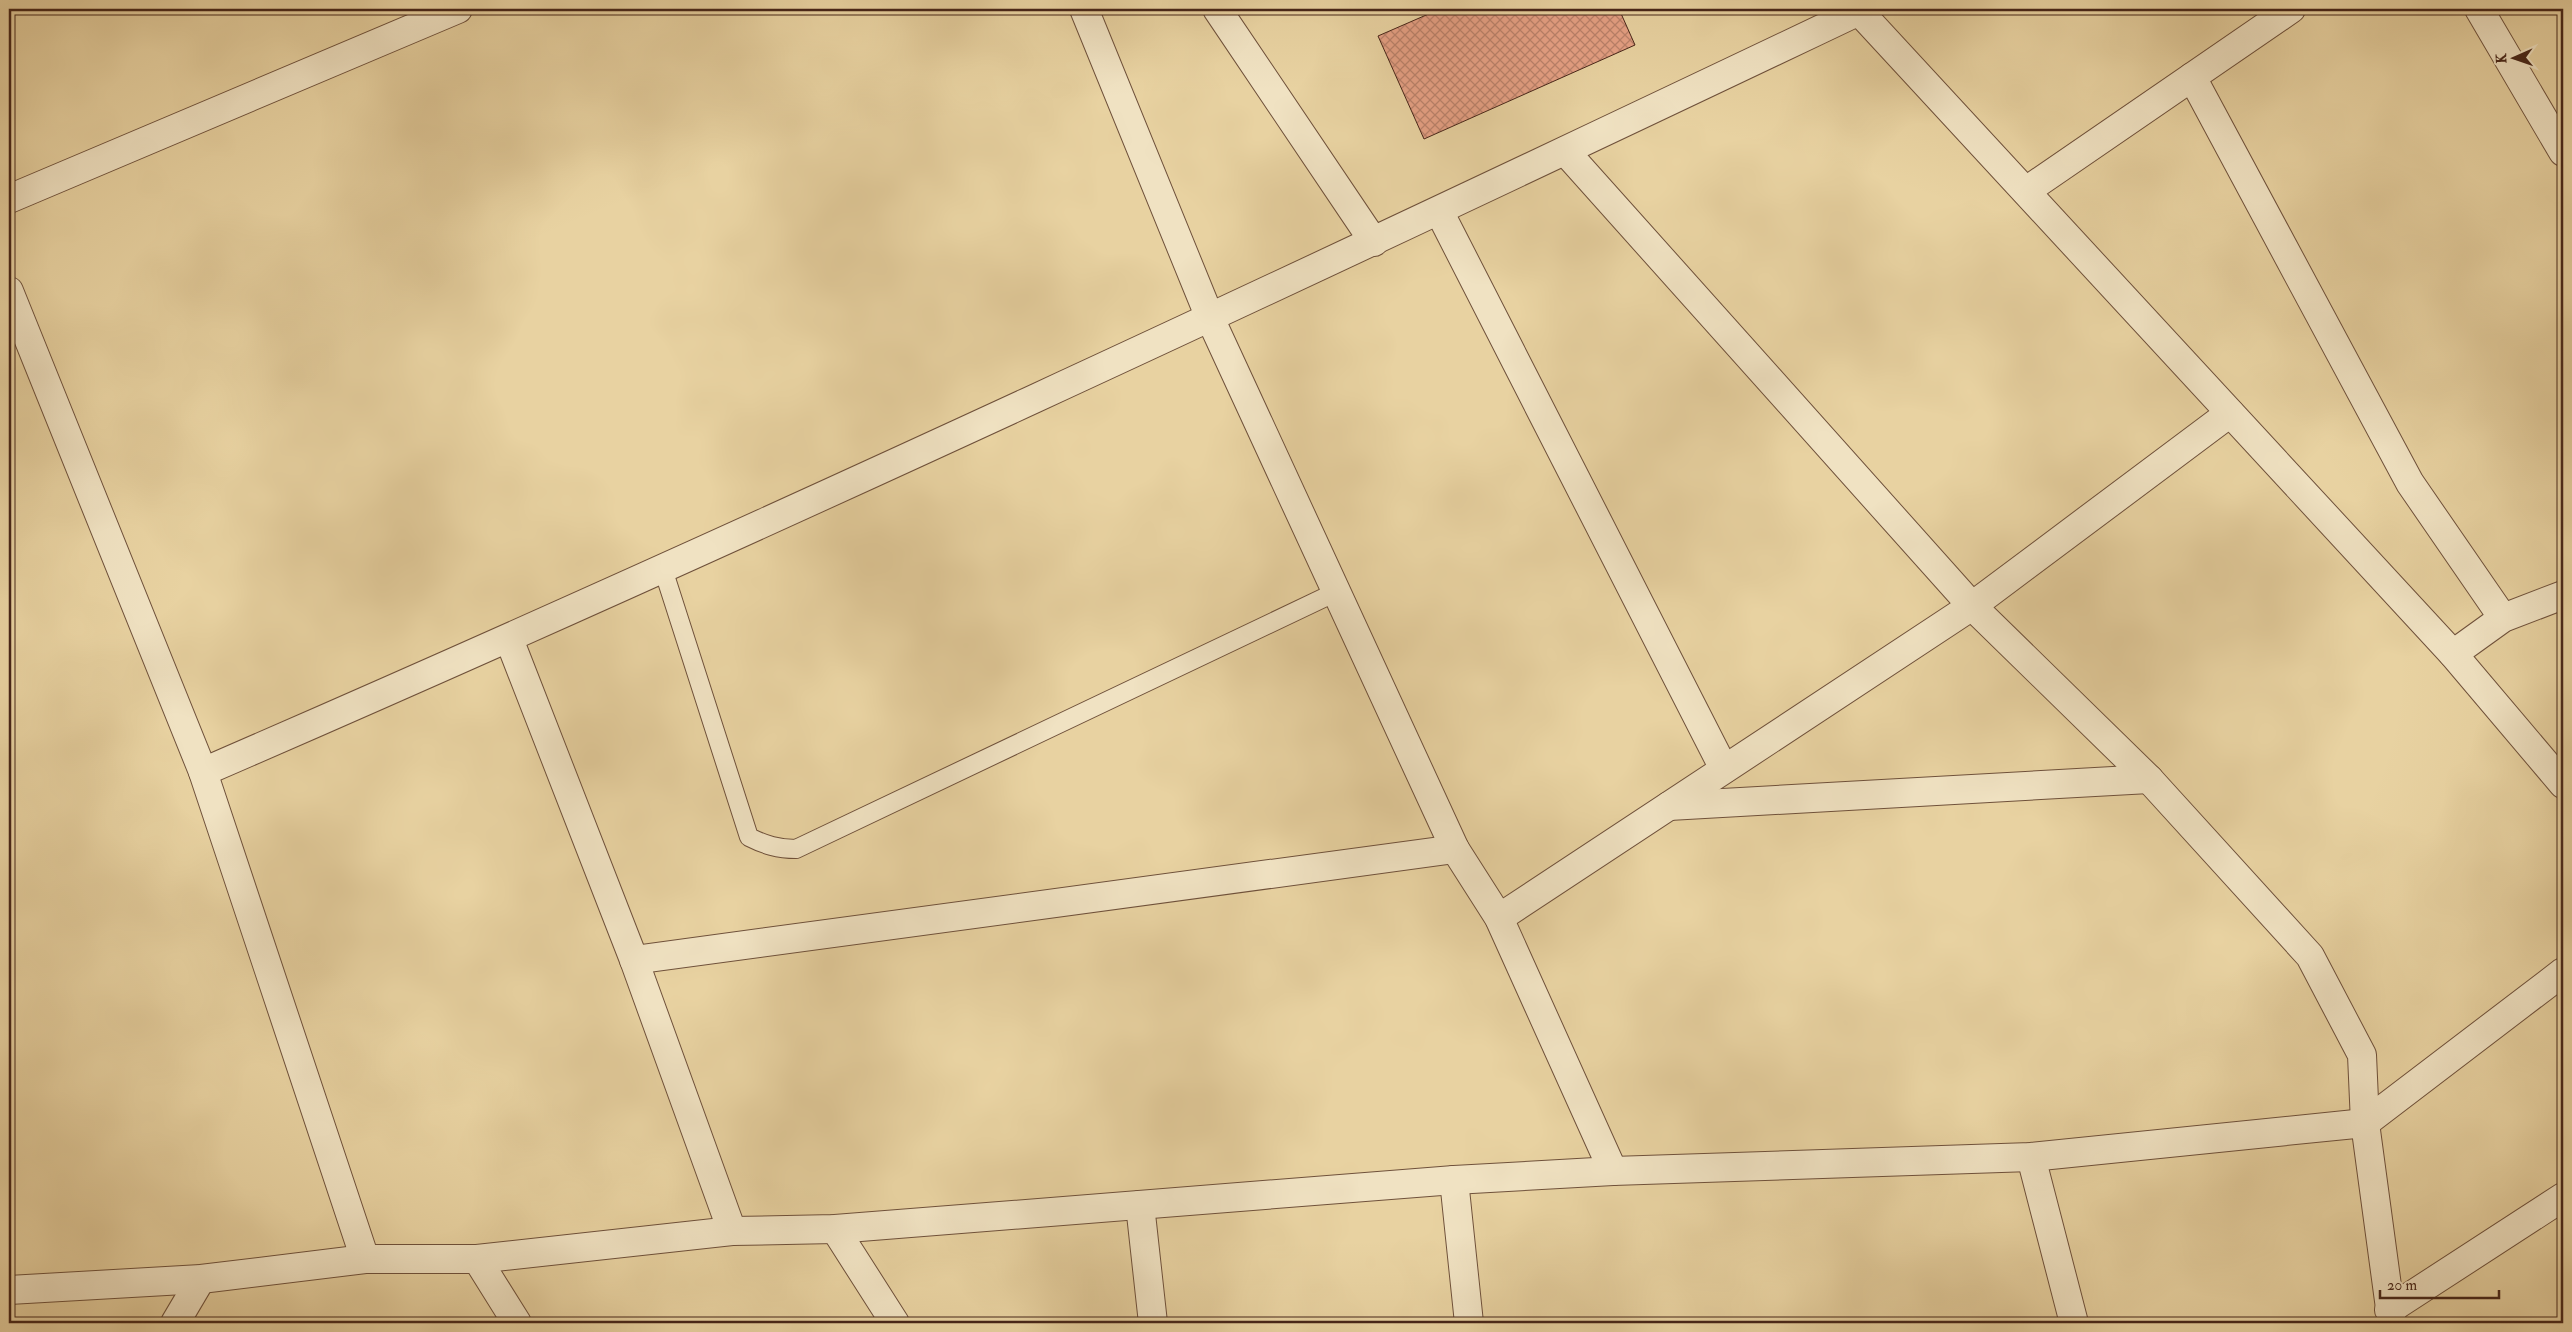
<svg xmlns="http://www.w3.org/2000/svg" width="2572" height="1332" font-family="'IM FELL Double Pica',serif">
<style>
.building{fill:url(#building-cross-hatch);stroke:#472619}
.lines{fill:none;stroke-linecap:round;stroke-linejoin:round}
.service-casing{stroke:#6f513b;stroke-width:20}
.minor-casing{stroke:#6f513b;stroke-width:30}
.service{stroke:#f0e2c2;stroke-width:18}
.minor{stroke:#f0e2c2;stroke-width:28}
</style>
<defs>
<pattern id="building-cross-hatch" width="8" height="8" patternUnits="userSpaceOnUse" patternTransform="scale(1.25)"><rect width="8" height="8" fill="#e5a084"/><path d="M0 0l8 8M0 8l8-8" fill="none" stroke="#bb826b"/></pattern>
</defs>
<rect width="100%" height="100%" fill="#e8d2a1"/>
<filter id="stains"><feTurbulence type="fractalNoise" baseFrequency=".004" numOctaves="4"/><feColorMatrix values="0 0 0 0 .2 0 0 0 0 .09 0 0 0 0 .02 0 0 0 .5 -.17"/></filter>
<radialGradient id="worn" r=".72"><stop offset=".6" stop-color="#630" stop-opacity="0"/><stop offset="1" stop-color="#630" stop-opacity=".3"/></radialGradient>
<!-- building -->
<path class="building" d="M 1440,9 L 1619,9 L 1635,45 L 1424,139 L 1378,36 Z"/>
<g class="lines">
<defs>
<path id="service" d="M 663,569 L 749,837 C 765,845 778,849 796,849 L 1336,592"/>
<g id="minor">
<path d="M 1084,9 L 1210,318 L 1455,849 L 1499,918 L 1613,1171"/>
<path d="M 1217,9 L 1374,242"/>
<path d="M 1857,9 L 2453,654 L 2563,784"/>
<path d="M 2479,9 L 2563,152"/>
<path d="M 2192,77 L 2410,483 L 2503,618"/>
<path d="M 1565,151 L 1972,606 L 2149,779 L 2310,956 L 2362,1055 L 2365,1123 L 2392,1323"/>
<path d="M 2026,191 L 2291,9"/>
<path d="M 9,199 L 458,9"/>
<path d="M 1439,211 L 1724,769"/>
<path d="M 9,291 L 203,772 L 365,1259"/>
<path d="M 509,639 L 634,960 L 732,1231"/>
<path d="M 2453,654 L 2503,618 L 2563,595"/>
<path d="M 203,772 C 761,530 1311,272 1859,11"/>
<path d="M 1669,806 L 2149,779"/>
<path d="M 1499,918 L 1972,606 L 2230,413"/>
<path d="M 634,960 L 1455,849"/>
<path d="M 2031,1157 L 2074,1323"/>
<path d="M 1454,1180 L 1469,1323"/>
<path d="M 1140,1205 L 1153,1323"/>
<path d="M 835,1229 L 895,1323"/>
<path d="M 477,1259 L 517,1323"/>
<path d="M 9,1290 L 201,1279 L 365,1259 L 477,1259 L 732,1231 L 835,1229 L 1454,1180 L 1613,1171 L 2031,1157 L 2365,1123 L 2563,972"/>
<path d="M 2389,1310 L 2563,1197"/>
<path d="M 175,1323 L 201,1279"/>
</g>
</defs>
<!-- service casing -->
<use href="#service" class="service-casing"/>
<!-- minor casing -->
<use href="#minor" class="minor-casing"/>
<!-- service -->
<use href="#service" class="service"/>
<!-- minor -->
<use href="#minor" class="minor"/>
</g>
<!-- margin -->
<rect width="2572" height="1332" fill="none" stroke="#e8d2a1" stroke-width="30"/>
<rect x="10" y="10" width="2552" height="1312" fill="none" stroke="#472619" stroke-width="2.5"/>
<rect x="15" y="15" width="2542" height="1302" fill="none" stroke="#472619"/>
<!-- north arrow -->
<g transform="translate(2514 58) rotate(268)" stroke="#f0e2c2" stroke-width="4" paint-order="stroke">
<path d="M0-4L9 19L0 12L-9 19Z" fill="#472619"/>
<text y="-8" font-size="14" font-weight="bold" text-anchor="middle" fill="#472619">K</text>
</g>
<!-- scale -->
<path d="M2380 1290v8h119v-8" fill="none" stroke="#472619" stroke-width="2.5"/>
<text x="2387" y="1290" font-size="15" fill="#472619" stroke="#f0e2c2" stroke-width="4" paint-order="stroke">20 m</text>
<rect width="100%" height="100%" filter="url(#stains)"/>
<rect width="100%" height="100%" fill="url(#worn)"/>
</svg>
